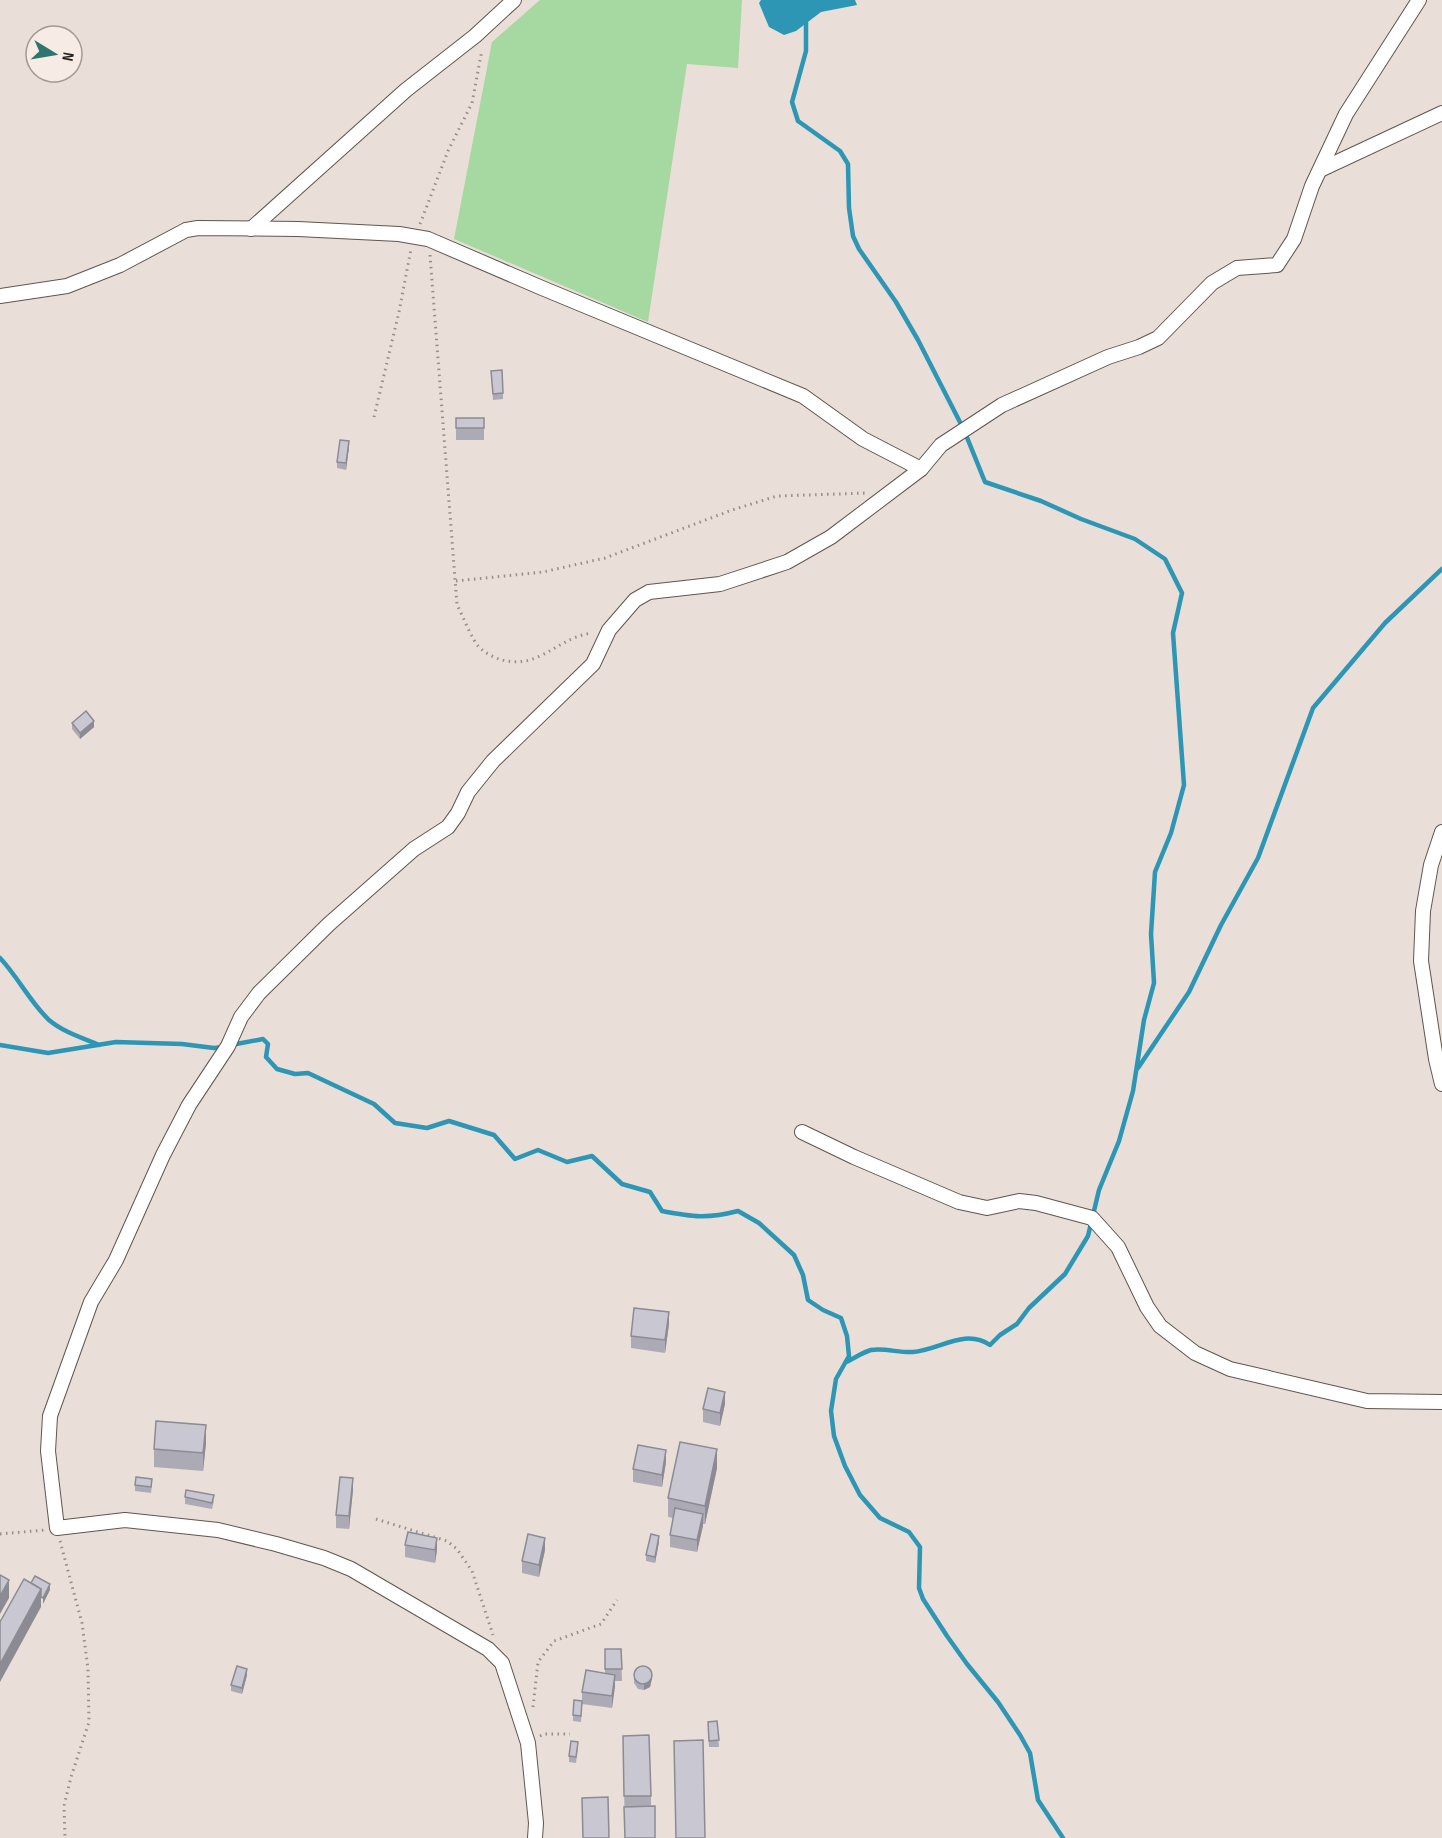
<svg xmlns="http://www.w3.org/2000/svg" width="1442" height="1838" font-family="'Sofia Sans Condensed',sans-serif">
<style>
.green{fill:#a6d9a1}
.water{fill:#2d96b4}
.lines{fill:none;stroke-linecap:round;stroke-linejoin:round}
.stream{stroke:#2d96b4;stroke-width:4.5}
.minor-casing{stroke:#5f5650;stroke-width:16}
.path{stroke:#978e8a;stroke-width:3;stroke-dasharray:1.5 4.5;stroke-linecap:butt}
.minor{stroke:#fff;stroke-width:14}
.wall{fill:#acabb5}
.shaded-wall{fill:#8c8b93}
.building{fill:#c8c7d2;stroke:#8c8b93;stroke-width:1.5}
</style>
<rect width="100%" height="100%" fill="#e9ded8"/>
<!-- green -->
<path class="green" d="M 540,0 L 742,0 L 738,68 L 687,64 L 648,322 L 454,239 L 492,42 Z"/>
<!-- water -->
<path class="water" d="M 761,0 L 855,0 L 857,5 L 821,12 L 796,31 L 784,35 L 769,27 L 759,3 Z"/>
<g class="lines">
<!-- stream -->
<g class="stream">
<path d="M 806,18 L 806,51 L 792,102 L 798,121 L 840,151 L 848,164 L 849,208 L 853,236 L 859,249 L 896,302 L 918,340 L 964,430 L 985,482 L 1041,501 L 1081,519 L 1135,539 L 1165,559 L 1182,593 L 1173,633 L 1184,785 L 1171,833 L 1155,872 L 1151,934 L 1154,983 L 1144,1020 L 1133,1091 L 1119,1141 L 1099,1190 L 1088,1236 L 1065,1274 L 1029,1308 L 1017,1324 L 1000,1335 L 990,1345 C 965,1328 939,1350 913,1352 C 900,1353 885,1348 871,1350 C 863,1352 853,1359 846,1362"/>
<path d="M 0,958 C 18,977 30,1002 49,1020 C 63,1032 83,1038 99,1045"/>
<path d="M 0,1045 L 48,1053 L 116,1042 L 182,1044 L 214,1048 L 223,1047"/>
<path d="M 231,1045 L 263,1039 L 268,1044 L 266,1057 L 277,1069 L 295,1074 L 308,1073 L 374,1104 L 395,1123 L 427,1128 L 449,1121 L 494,1135 L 515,1159 L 538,1150 L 567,1162 L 592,1156 L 622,1184 L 650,1192 L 662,1211 C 693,1217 707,1219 738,1211 L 759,1223 L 794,1255 L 803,1275 L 808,1300 L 823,1310 L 841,1318 L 847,1336 L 849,1356 L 836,1379 L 831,1411 L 834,1436 L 845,1466 L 860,1495 L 880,1518 L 909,1532 L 920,1547 L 919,1588 L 923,1599 L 947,1636 L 967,1664 L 998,1702 L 1020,1735 L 1030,1753 L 1038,1800 L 1063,1838"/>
<path d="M 1138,1068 L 1189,992 L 1221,925 L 1258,858 L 1313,708 L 1385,623 L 1442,569"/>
</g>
<defs>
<g id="minor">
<path d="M 1320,170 L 1442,113"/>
<path d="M 251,229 L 406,90 L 475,36 L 514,0"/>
<path d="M 0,296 L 67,286 L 120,265 L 186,230 L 198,228 L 298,229 L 399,234 L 428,239 L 542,288 L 803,396 L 863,439 L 921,469"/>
<path d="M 1442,832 L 1431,865 L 1423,911 L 1421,961 L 1436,1059 L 1442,1084"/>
<path d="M 802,1132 L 854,1157 L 959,1202 L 987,1208 L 1019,1201 L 1036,1203 L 1092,1218 L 1118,1247 L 1147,1307 L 1160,1326 L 1195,1353 L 1230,1369 L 1367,1401 L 1442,1402"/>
<path d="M 535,1838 L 536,1823 L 528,1743 L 502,1663 L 488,1649 L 351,1569 L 324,1558 L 276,1544 L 218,1530 L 125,1520 L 57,1528 L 48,1451 L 50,1416 L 91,1302 L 116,1260 L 163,1155 L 189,1105 L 228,1046 L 241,1017 L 259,993 L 329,924 L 414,849 L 448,827 L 458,813 L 468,792 L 493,761 L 593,664 L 609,630 L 635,600 L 649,592 L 720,584 L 787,562 L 831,537 L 921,469 L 941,445 L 1002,405 L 1108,357 L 1139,347 L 1158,338 L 1212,283 L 1237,268 L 1277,265 L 1294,239 L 1312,186 L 1346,114 L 1419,0"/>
</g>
</defs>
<!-- minor casing -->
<use href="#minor" class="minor-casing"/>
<!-- path -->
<g class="path">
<path d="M 420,224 L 448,151 L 472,103 L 482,50"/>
<path d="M 430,255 L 457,605 C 463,616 472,640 479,647 C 496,663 520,666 540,656 C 559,647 569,637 591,633"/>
<path d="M 374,417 L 399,312 L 411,249"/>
<path d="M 456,581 L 543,572 L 605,558 L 732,510 L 777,496 L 867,493"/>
<path d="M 376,1519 L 447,1541 L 457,1549 L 472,1571 L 493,1635"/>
<path d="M 0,1534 L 45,1530"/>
<path d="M 60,1541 L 82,1623 L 88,1669 L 89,1722 L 71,1777 L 64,1806 L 65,1838"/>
<path d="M 533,1707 L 538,1662 L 554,1641 L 601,1624 L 617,1600"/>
<path d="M 540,1736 L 544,1734 L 570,1734"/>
</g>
<!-- minor -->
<use href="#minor" class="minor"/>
</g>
<!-- wall -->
<g class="wall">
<path d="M 491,371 L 503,393 L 503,399 L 493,400 Z"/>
<rect x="456" y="418" width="28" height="22"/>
<path d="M 349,447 L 346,470 L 337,468 L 337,462 Z"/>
<path d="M 72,723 L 94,727 L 80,739 L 72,729 Z"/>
<path d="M 669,1324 L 665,1353 L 631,1348 L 631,1336 Z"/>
<path d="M 725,1404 L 720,1426 L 703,1422 L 703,1409 Z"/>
<path d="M 206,1443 L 203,1471 L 154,1467 L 154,1449 Z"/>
<path d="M 666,1462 L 662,1487 L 633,1482 L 633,1469 Z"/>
<path d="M 717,1468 L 705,1524 L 703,1524 L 697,1552 L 670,1547 L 670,1535 L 673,1518 L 668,1517 L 668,1498 Z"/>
<path d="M 135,1485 L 152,1485 L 151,1493 L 135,1491 Z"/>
<path d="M 353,1490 L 349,1529 L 336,1528 L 336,1515 Z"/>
<path d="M 185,1497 L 214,1501 L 212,1509 L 185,1504 Z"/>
<path d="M 659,1542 L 655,1563 L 646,1561 L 646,1555 Z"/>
<path d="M 405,1545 L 437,1550 L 435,1563 L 405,1557 Z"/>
<path d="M 545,1550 L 539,1577 L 522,1573 L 522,1561 Z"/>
<path d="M 605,1649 L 621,1649 L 622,1681 L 615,1681 L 612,1708 L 582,1704 L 582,1692 L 605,1673 Z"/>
<path d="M 247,1675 L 242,1694 L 231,1691 L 231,1685 Z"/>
<path d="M 634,1676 L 652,1678 L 650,1687 L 644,1690 L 638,1689 L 634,1683 Z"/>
<path d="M 582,1707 L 581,1722 L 573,1721 L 573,1715 Z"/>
<path d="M 717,1721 L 719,1747 L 709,1747 L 708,1722 Z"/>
<path d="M 623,1736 L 651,1796 L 651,1807 L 655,1838 L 625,1838 Z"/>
<path d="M 578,1748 L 576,1763 L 569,1762 L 569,1756 Z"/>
</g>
<!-- shaded-wall -->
<g class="shaded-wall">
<path d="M 349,441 L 349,447 L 346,470 L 346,463 Z"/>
<path d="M 94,721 L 94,727 L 80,739 L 80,733 Z"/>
<path d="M 669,1312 L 669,1324 L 665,1353 L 665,1340 Z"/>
<path d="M 725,1392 L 725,1404 L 720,1426 L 720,1413 Z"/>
<path d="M 206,1425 L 206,1443 L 203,1471 L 203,1453 Z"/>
<path d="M 717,1449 L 717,1468 L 705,1524 L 705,1506 Z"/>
<path d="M 666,1450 L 666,1462 L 662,1487 L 662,1475 Z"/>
<path d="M 353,1478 L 353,1490 L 349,1529 L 349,1516 Z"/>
<path d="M 703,1514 L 703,1526 L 697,1552 L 697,1540 Z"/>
<path d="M 659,1536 L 659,1542 L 655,1563 L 655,1557 Z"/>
<path d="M 437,1538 L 437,1550 L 435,1563 L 435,1550 Z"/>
<path d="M 545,1538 L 545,1550 L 539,1577 L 539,1565 Z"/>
<path d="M 9,1580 L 9,1598 L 0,1614 L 0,1596 Z"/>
<path d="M 50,1584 L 50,1590 L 43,1604 L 43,1598 Z"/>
<path d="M 41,1589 L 41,1607 L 0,1682 L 0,1664 Z"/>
<path d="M 247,1669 L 247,1675 L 242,1694 L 242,1688 Z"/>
<path d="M 652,1672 L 652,1678 L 650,1687 L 644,1690 L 644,1684 Z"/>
<path d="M 615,1675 L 615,1687 L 612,1708 L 612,1696 Z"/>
</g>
<!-- building -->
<g class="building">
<path d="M 502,370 L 503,393 L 493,394 L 491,371 Z"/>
<rect x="456" y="418" width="28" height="10"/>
<path d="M 340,440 L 349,441 L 346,463 L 337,462 Z"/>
<path d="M 86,711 L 94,721 L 80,733 L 72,723 Z"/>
<path d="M 634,1308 L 669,1312 L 665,1340 L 631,1336 Z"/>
<path d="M 708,1388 L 725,1392 L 720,1413 L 703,1409 Z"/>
<path d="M 156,1421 L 206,1425 L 203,1453 L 154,1449 Z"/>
<path d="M 680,1442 L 717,1449 L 705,1506 L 668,1498 Z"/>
<path d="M 638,1445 L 666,1450 L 662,1475 L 633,1469 Z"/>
<path d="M 136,1477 L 152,1479 L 151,1487 L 135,1485 Z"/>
<path d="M 340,1477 L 353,1478 L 349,1516 L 336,1515 Z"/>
<path d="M 186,1490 L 214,1495 L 212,1503 L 185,1497 Z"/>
<path d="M 675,1508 L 703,1514 L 697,1540 L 670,1535 Z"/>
<path d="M 408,1532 L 437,1538 L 435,1550 L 405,1545 Z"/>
<path d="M 528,1534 L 545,1538 L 539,1565 L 522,1561 Z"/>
<path d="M 651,1534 L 659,1536 L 655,1557 L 646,1555 Z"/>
<path d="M 0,1575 L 9,1580 L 0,1596 Z"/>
<path d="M 35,1576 L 50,1584 L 43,1598 L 41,1597 L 41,1589 L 31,1583 Z"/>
<path d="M 24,1579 L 41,1589 L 0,1664 L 0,1622 Z"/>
<path d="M 605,1649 L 621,1649 L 622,1669 L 605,1669 Z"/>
<path d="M 237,1666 L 247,1669 L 242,1688 L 231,1685 Z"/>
<circle cx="643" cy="1675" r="9"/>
<path d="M 586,1670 L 615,1675 L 612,1696 L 582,1692 Z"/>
<path d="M 574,1700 L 582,1701 L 581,1716 L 573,1715 Z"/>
<path d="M 717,1721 L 719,1740 L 709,1741 L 708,1722 Z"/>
<path d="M 649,1735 L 651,1796 L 624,1796 L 623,1736 Z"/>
<path d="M 703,1740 L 705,1838 L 676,1838 L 674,1741 Z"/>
<path d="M 571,1741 L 578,1742 L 576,1757 L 569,1756 Z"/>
<path d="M 608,1797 L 609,1838 L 583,1838 L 582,1798 Z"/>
<path d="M 655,1806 L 655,1838 L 625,1838 L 624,1807 Z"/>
</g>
<!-- north arrow -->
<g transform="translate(54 54) rotate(101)"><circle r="28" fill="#f7ebe5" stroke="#a29995" stroke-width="1.5"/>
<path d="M0-4.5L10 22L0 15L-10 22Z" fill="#2e756d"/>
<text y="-9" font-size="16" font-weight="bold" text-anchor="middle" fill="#221e1c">N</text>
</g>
</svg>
